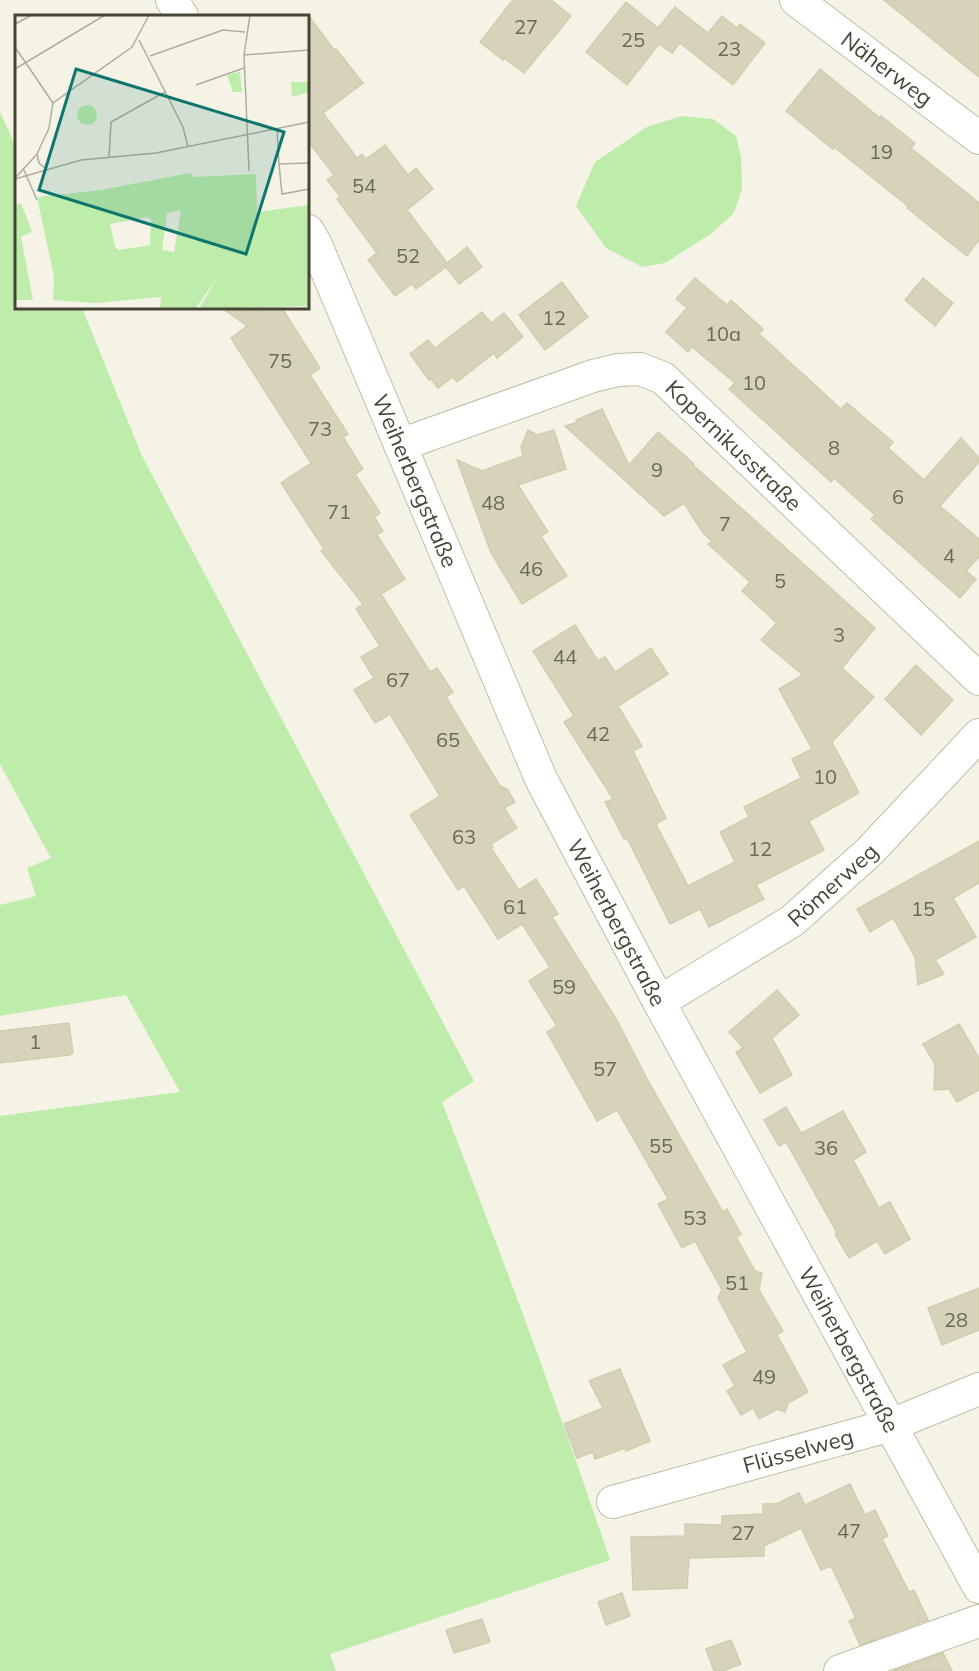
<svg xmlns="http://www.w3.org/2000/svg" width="979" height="1671" font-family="Mulish,sans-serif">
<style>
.green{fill:#beecab}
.building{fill:#d7d3ba;stroke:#d2cdad;stroke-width:1.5}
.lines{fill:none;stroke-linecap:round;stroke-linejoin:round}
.street-casing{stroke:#c0bea7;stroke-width:34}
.street{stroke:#fff;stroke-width:32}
.labels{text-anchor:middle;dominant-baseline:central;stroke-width:6;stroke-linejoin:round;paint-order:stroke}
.number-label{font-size:20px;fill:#6c6856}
.street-label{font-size:22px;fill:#484534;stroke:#fff}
.inset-road{fill:none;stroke:#afad9f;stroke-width:1.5}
.view{fill:#0f766e;fill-opacity:0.15;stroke:#0f766e;stroke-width:3}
.inset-edge{fill:none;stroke:#484534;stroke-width:3}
</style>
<rect width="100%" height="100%" fill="#f4f3e6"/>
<!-- green -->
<g class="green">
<path d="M 0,112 L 16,147 L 16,308 L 82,308 L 142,456 L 474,1081 L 442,1102 C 501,1253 558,1406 610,1560 L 330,1654 L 336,1671 L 0,1671 L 0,1116 L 180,1092 L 126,995 L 0,1016 L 0,905 L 36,896 L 27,868 L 51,858 L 0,764 Z"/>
<path d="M 681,116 L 713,119 L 736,136 L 741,157 L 742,188 L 734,213 L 712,233 L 665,263 L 642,267 L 606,248 L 576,206 L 595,162 L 647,127 Z"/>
</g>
<!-- building -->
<g class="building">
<path d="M 513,0 L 551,0 L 571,16 L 524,73 L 504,58 L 503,60 L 480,42 Z"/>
<path d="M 884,0 L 979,0 L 979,77 Z"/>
<path d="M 626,2 L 658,28 L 675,7 L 708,33 L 722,16 L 737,28 L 740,24 L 765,43 L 733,85 L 680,43 L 672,53 L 659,44 L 627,85 L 586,52 Z"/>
<path d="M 308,15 L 334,50 L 336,49 L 363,83 L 323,113 L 357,158 L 362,154 L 366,159 L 385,145 L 408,175 L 416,168 L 433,189 L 407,210 L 447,263 L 467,247 L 482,267 L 459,284 L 446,267 L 416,289 L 412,284 L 395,296 L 368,260 L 377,253 L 337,199 L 340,196 L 327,180 L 334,175 L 308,141 Z"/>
<path d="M 820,69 L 880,118 L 881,116 L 915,143 L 911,148 L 979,203 L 979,240 L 967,256 L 907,208 L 909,207 L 834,147 L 833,149 L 786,111 Z"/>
<path d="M 695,278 L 727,305 L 731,300 L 763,329 L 759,334 L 841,409 L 847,403 L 893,442 L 888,448 L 924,480 L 961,438 L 979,458 L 979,462 L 940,506 L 979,539 L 979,557 L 966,571 L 976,579 L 960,598 L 871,519 L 875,515 L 834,478 L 831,482 L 729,389 L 735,383 L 692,347 L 688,352 L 666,332 L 687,308 L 676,299 Z"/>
<path d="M 923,278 L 953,303 L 935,326 L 905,300 Z"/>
<path d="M 562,282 L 588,317 L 545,350 L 519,315 Z"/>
<path d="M 222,308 L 282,308 L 320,368 L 310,375 L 348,434 L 343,437 L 363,469 L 355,474 L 380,513 L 374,517 L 383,531 L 377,535 L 405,579 L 381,594 L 430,672 L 437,668 L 453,692 L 446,697 L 500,786 L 507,789 L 515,802 L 504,808 L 517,828 L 491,844 L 493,847 L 491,848 L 519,890 L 536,879 L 558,914 L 552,917 L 618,1022 L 646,1077 L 723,1212 L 727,1209 L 741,1234 L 736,1237 L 755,1271 L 762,1273 L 759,1290 L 783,1331 L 777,1335 L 808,1392 L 788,1403 L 785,1412 L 777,1409 L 759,1419 L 753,1408 L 741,1415 L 727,1391 L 735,1386 L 723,1365 L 747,1352 L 718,1298 L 722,1290 L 695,1241 L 682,1248 L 658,1204 L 668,1199 L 617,1110 L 597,1121 L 547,1032 L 557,1026 L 529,981 L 550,967 L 522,924 L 498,939 L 464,886 L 458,890 L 410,815 L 440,796 L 390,714 L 375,723 L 354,690 L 374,678 L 361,657 L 380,646 L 356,609 L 363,604 L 321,551 L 324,549 L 281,483 L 311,463 L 231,338 L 247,326 Z"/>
<path d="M 482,312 L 491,323 L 504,313 L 523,337 L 497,358 L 494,353 L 457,382 L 453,377 L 438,388 L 431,379 L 429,380 L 410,354 L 428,340 L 435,348 Z"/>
<path d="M 602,409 L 629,465 L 658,432 L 694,464 L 693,465 L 875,628 L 842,668 L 874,697 L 832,742 L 859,793 L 809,821 L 824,850 L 756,885 L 764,899 L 709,927 L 700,909 L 670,924 L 627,838 L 624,839 L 605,802 L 613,799 L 564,722 L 574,716 L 533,651 L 575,625 L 598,661 L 605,657 L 615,672 L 651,648 L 668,674 L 618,706 L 642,746 L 633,751 L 666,818 L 656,824 L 688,886 L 735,862 L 720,832 L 749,817 L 744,807 L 801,778 L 792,759 L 812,749 L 779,689 L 803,675 L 761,640 L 777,623 L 742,591 L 750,582 L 708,544 L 712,541 L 703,533 L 684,503 L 664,516 L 565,426 L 578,422 L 576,420 Z"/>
<path d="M 528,430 L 537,435 L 554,430 L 566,469 L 518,485 L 548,532 L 541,536 L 567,576 L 522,604 L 491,553 L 457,460 L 482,471 L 523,456 L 521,447 Z"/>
<path d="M 916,665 L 953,700 L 921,735 L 885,699 Z"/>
<path d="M 979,841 L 979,883 L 953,898 L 976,937 L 935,960 L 944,974 L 918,985 L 915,957 L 893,918 L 870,932 L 857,909 Z"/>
<path d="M 777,990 L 799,1015 L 772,1038 L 792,1075 L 760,1093 L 736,1052 L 743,1048 L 729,1032 Z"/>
<path d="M 69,1023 L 73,1053 L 69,1055 L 0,1063 L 0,1031 Z"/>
<path d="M 959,1024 L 979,1058 L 979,1090 L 957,1102 L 949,1089 L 934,1090 L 935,1064 L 923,1044 Z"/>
<path d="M 786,1107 L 801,1133 L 789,1140 L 843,1111 L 866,1152 L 853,1160 L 879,1208 L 890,1202 L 910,1239 L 885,1254 L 877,1241 L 849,1258 L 835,1234 L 837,1233 L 786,1142 L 779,1146 L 764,1120 Z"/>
<path d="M 979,1288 L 979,1330 L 942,1345 L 928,1308 Z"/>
<path d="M 620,1369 L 650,1441 L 626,1451 L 625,1448 L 595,1459 L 593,1452 L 577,1458 L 564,1424 L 603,1408 L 589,1381 Z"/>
<path d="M 850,1484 L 865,1515 L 875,1510 L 888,1536 L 882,1539 L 909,1592 L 914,1590 L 928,1620 L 860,1645 L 849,1621 L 856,1618 L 831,1566 L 821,1570 L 801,1528 L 764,1546 L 764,1556 L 689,1558 L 687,1588 L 633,1590 L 631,1537 L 685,1536 L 685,1524 L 722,1525 L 722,1516 L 763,1514 L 763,1504 L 776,1504 L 799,1493 L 805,1505 Z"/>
<path d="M 622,1593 L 630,1616 L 606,1625 L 598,1602 Z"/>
<path d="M 482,1619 L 490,1642 L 454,1653 L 446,1630 Z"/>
<path d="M 731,1640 L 741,1664 L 723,1671 L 714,1671 L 706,1649 Z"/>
<path d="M 943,1653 L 952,1671 L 893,1671 Z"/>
</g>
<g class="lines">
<defs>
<g id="street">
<path d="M 172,0 L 182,16"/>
<path id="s1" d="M 796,0 L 979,138"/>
<path id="s2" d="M 308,231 L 316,245 L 541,779 L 659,1002 L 979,1587"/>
<path id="s3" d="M 400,445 L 593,376 L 618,370 L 640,369 L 663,378 L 979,679"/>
<path id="s4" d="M 659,1002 L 792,921 L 869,852 L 979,735"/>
<path id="s5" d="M 613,1502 L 891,1425 L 979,1389"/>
<path d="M 840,1671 L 979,1621"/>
</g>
</defs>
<!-- street casing -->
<use href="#street" class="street-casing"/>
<!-- street -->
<use href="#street" class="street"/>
</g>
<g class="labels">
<!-- number labels -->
<g class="number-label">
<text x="526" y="26">27</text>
<text x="633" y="39">25</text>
<text x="729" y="48">23</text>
<text x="881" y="151">19</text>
<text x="364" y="185">54</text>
<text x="408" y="255">52</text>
<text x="554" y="317">12</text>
<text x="723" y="333">10a</text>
<text x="280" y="360">75</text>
<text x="754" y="382">10</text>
<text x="320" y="428">73</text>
<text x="834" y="447">8</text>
<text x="657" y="469">9</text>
<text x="898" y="496">6</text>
<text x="493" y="502">48</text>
<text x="339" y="511">71</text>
<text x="725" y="523">7</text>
<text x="949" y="555">4</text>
<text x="531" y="568">46</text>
<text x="780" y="580">5</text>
<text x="839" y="634">3</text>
<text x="565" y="656">44</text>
<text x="398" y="679">67</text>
<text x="598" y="733">42</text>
<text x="448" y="739">65</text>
<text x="825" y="776">10</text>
<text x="464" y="836">63</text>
<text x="760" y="848">12</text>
<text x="515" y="906">61</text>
<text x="923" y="908">15</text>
<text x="564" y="986">59</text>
<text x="35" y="1041">1</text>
<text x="605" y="1068">57</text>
<text x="661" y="1145">55</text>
<text x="826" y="1147">36</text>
<text x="695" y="1217">53</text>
<text x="737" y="1282">51</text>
<text x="956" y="1319">28</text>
<text x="764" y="1376">49</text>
<text x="849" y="1530">47</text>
<text x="743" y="1532">27</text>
</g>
<!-- street labels -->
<g class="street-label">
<text stroke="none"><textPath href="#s1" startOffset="114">Näherweg</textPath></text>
<text stroke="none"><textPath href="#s3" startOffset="375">Kopernikusstraße</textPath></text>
<text stroke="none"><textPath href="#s2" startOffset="272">Weiherbergstraße</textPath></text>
<text stroke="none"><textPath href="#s4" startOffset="210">Römerweg</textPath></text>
<text stroke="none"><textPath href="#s2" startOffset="758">Weiherbergstraße</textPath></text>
<text stroke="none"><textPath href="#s2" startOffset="1244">Weiherbergstraße</textPath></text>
<text stroke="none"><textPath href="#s5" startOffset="192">Flüsselweg</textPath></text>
</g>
</g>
<!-- overview -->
<g transform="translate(15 15)">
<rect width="294" height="294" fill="#f4f3e6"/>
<path d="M 225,57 L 227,77 L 218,77 L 212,60 ZM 276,67 L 294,67 L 294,77 L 277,82 ZM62 100a10 10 0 1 1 20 0a10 10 0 1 1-20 0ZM 176,158 L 178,162 L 241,159 L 242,197 L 294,190 L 294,291 L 184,294 L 201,264 L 180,294 L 145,294 L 146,282 L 81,288 L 38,285 L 39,262 L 22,182 L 86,175 ZM 166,195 L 159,237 L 147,235 L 152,198 ZM 132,202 L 136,205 L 135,230 L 104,235 L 100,232 L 95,209 ZM 6,188 L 17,217 L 6,222 L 18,285 L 0,285 L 0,191 Z" fill="#beecab" fill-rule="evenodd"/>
<path class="inset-road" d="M 0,9 L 17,0M 124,25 L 168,112 L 173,132M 0,32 L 38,88M 229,40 L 294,35M 135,41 L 208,15 L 230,17M 0,54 L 90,0M 181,70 L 229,53M 262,113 L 264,149 L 294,148M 94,143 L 96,107 L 150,77M 264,149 L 267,179 L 294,174M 8,153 L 22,185M 31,154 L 24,148 L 22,139 L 34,113 L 38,88 L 117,32 L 134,0M 234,156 L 229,40 L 235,0M 1,162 L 22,139M 0,164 L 66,145 L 141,138 L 294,107"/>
<path class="view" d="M 61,54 L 269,117 L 231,239 L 24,175 Z"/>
<rect width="294" height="294" class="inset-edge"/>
</g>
</svg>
